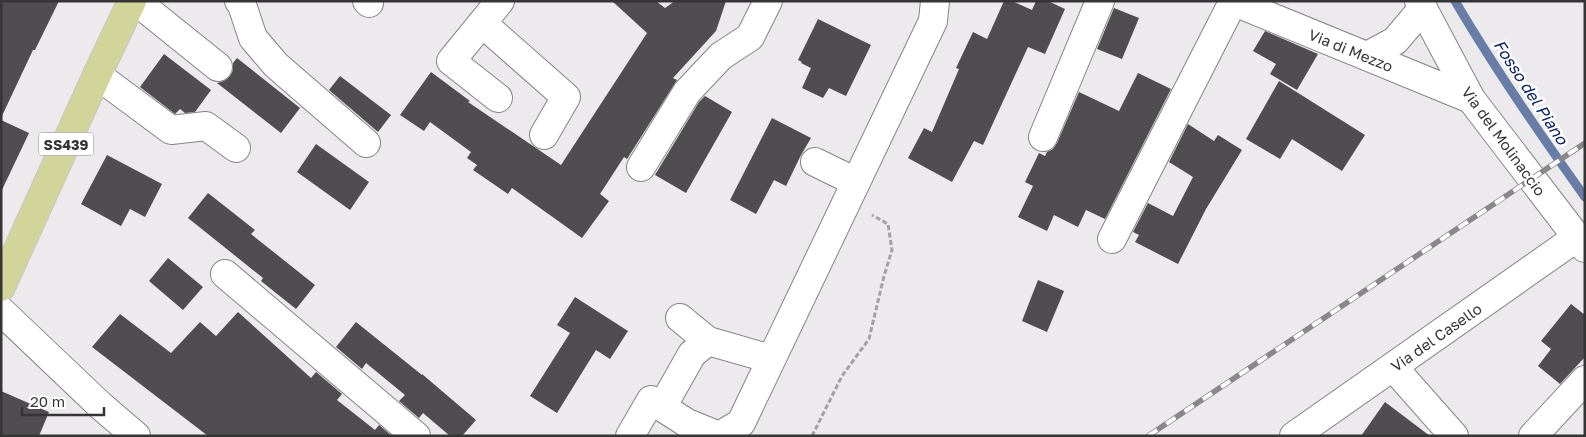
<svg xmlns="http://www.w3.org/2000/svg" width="1586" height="437" font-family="'Golos Text',sans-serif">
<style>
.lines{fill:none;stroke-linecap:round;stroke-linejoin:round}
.stream{stroke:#677ca7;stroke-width:9}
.building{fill:#4f4d50}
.minor-casing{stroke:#868387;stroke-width:30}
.major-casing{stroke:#c7c6c7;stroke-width:30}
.path{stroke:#a3a1a4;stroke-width:3;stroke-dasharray:5 2.5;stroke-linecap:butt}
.minor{stroke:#fff;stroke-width:28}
.major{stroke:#d1d59a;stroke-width:28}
.rail-casing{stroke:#89878a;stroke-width:5.5}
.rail{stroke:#fff;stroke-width:4;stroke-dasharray:11;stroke-linecap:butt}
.labels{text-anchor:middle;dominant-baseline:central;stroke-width:5;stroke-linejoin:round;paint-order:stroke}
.shield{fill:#fff;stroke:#727272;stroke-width:1}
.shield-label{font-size:14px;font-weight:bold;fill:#363536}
.street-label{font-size:15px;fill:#363536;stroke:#fff}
.water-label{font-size:16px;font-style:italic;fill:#062267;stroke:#fff}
</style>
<rect width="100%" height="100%" fill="#edeaee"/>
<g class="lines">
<!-- stream -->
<path class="stream" d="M 1455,1 C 1495,69 1539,133 1585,197"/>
</g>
<!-- building -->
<g class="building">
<path d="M 1,1 L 59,1 L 35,50 L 33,50 L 1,118 Z"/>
<path d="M 612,1 L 656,1 L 665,8 L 675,1 L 726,1 L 716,31 L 673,78 L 677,80 L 627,159 L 624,157 L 600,194 L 609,201 L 582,238 L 512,188 L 508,194 L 473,170 L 477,165 L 467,158 L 471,152 L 430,122 L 424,131 L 400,115 L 431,72 L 470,101 L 468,102 L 561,165 L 647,33 Z"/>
<path d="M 1004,1 L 1012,1 L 1032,10 L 1036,1 L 1048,1 L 1065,9 L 1045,54 L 1028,47 L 983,145 L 974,141 L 952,182 L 908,158 L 924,128 L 932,132 L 959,69 L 956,68 L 973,32 L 987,39 Z"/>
<path d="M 1114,8 L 1139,18 L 1122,59 L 1097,49 Z"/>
<path d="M 818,19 L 871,45 L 846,96 L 829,88 L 823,98 L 802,88 L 811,68 L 801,63 L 802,62 L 798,60 Z"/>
<path d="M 1265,31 L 1318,54 L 1297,90 L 1270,74 L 1276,64 L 1253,51 Z"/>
<path d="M 164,54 L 211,90 L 195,112 L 185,113 L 180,109 L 175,114 L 140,87 Z"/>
<path d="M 237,58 L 300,108 L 281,133 L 217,83 L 224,81 L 230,76 L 233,70 L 233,63 Z"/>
<path d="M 1138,73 L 1171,89 L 1105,219 L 1086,210 L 1078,227 L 1054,215 L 1047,231 L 1018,217 L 1033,186 L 1025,182 L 1039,153 L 1045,156 L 1047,152 L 1053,149 L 1057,143 L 1079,92 L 1119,111 Z"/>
<path d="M 340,76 L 391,115 L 378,132 L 329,90 Z"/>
<path d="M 1279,81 L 1365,135 L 1342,171 L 1292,139 L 1280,159 L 1246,139 Z"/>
<path d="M 705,96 L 732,112 L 686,193 L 655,175 L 699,102 Z"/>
<path d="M 772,118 L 811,138 L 801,155 L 786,186 L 774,180 L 756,214 L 730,200 Z"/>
<path d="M 1,120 L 29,133 L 1,192 Z"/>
<path d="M 1188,124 L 1214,141 L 1218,135 L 1242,150 L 1206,209 L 1178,264 L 1135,242 L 1139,235 L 1133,232 L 1148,203 L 1173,216 L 1193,177 L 1169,162 Z"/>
<path d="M 316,144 L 369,182 L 350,210 L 297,172 Z"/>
<path d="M 107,155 L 162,184 L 145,217 L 130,209 L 121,226 L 81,204 Z"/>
<path d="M 208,193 L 255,230 L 251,234 L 315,285 L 296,309 L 261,281 L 263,278 L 188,218 Z"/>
<path d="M 168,258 L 203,287 L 183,310 L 149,281 Z"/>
<path d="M 1038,280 L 1064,291 L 1047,332 L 1022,321 Z"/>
<path d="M 575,297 L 628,331 L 610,359 L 596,350 L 557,413 L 530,396 L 570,333 L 557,325 Z"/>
<path d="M 1571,304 L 1585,315 L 1585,357 L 1560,384 L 1538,366 L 1551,349 L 1541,341 Z"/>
<path d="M 238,312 L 311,378 L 316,372 L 342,394 L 337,400 L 375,430 L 379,425 L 392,436 L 208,436 L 92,347 L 120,314 L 171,353 L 200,322 L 216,336 Z"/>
<path d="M 356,322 L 422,375 L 422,374 L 476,420 L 462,436 L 450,436 L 423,413 L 419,418 L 399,401 L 405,395 L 366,363 L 362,369 L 336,347 Z"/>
<path d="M 1,391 L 49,412 L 39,436 L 1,436 Z"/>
<path d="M 1385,402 L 1430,436 L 1361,436 Z"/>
</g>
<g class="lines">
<defs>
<g id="minor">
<path d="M 136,1 L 218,67"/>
<path d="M 239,1 L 241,2 L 253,38 L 276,65 L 366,143"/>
<path d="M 367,1 L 369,3"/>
<path d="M 1232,1 L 1471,99"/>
<path d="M 1419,1 L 1471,99 L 1585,248"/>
<path d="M 482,23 L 566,97 L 544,135"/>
<path d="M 1367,56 L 1395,41 L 1423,8"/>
<path d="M 97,75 L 171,130 L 206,126 L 236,148"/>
<path d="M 498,98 L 451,61 L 500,1"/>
<path d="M 1043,137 L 1100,1"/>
<path d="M 815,162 L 856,182"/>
<path d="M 641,167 L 687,92 L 721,56 L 750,37 L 768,1"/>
<path d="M 1112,239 L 1233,2"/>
<path d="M 225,274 L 416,436"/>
<path d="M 1,311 L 101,406 L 136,436"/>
<path d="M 680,318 L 708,341 L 771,359"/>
<path d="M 1393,367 L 1454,436"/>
<path d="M 662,407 L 692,354 L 708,341"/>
<path d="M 630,436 L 651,400 L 687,423 L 719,436 L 741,423 L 933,21 L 935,1"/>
<path d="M 1294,436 L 1576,238"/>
<path d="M 1533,436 L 1585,380"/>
</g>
<path id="major" d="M 1,287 L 97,75 L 132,1"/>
</defs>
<!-- minor casing -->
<use href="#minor" class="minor-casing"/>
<!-- major casing -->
<use href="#major" class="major-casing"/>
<!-- path -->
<path class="path" d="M 812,436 L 842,376 L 869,339 L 884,276 L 892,250 L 888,224 L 872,215"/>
<!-- minor -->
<use href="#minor" class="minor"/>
<!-- major -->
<use href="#major" class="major"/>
<defs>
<path id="rail" d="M 1148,436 L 1585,143"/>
</defs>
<!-- rail casing -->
<use href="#rail" class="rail-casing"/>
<!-- rail -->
<use href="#rail" class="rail"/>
</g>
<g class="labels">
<!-- shield labels -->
<rect class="shield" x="38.5" y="132.5" width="55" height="23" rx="4"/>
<g class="shield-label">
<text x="66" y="144">SS439</text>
</g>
<!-- street labels -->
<g class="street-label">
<text transform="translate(1351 50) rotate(22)">Via di Mezzo</text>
<text transform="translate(1504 141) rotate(54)">Via del Molinaccio</text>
<text transform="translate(1436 337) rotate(-35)">Via del Casello</text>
</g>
<!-- water labels -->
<g class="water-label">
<text transform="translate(1531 92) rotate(57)">Fosso del Piano</text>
</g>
</g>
<!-- border -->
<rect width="1586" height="437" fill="none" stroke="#363536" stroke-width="5"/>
<!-- scale -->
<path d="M22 407v8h82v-8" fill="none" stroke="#363536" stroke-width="2.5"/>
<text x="30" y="407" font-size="15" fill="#363536" stroke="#ffffff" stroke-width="4" paint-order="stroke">20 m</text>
</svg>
